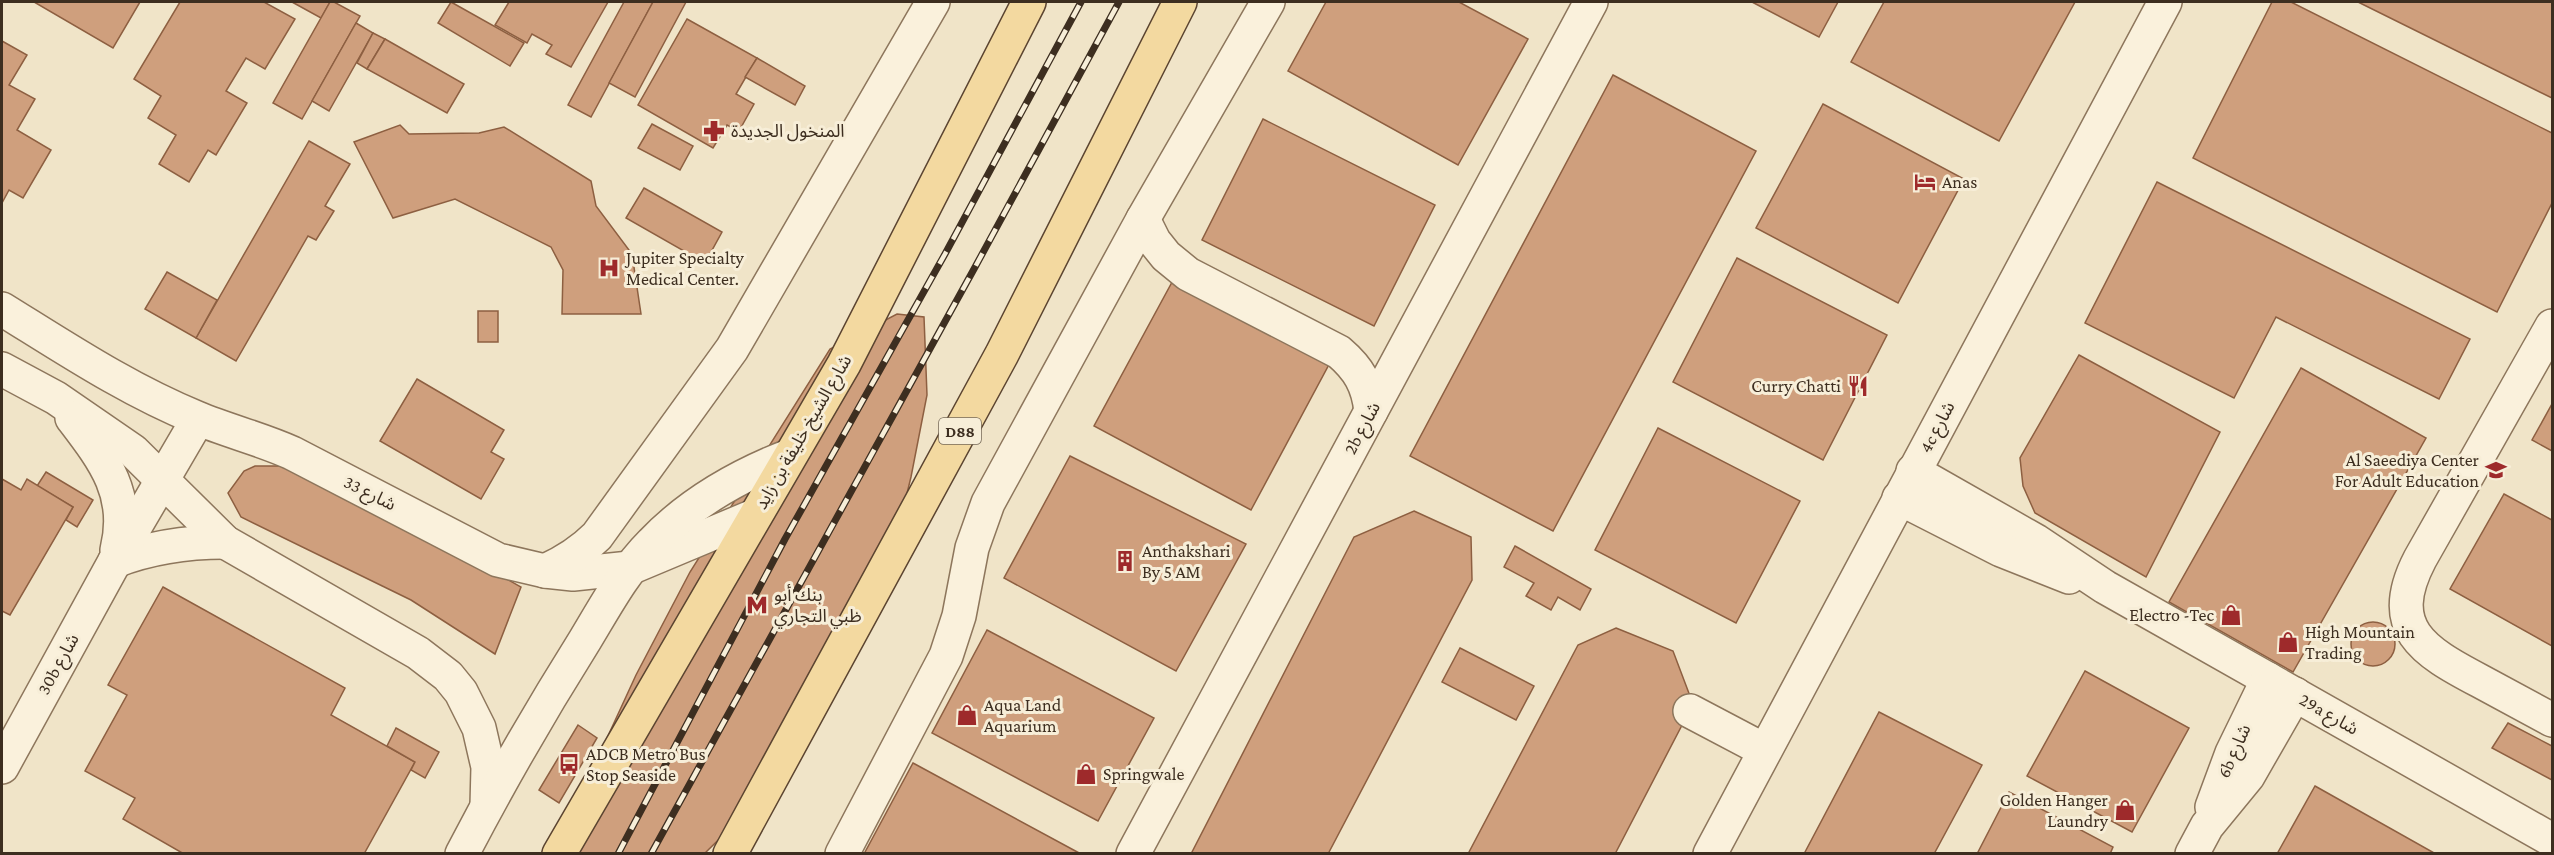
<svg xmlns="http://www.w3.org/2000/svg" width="2554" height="855" font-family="'Crimson Pro','Noto Sans Arabic',serif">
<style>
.building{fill:#cf9f7d;stroke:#8d5f41;stroke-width:1.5}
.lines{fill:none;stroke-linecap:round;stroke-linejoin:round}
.minor-casing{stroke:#8d765c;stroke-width:36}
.major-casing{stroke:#5b4430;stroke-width:36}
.minor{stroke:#faf1dc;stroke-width:33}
.major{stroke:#f3d9a0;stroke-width:33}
.rail-casing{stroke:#3d2e20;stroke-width:7}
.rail{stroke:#f7eed8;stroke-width:4.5;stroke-dasharray:14;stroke-linecap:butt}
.labels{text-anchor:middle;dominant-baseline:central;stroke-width:6;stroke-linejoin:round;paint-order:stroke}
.shield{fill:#f7eed8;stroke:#756857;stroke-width:1.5}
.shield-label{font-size:16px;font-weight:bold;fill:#3d2e20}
.poi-label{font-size:18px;fill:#3d2e20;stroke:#f7eed8;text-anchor:start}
.street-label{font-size:18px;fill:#3d2e20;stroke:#f7eed8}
</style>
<rect width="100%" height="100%" fill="#f0e4c8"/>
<!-- building -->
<g class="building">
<path d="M 34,2 L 140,2 L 113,48 Z"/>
<path d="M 180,2 L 264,2 L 295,19 L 265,69 L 246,58 L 226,91 L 247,103 L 216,155 L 208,150 L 189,182 L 159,164 L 176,135 L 148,118 L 161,96 L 134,79 Z"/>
<path d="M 292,2 L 330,2 L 321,18 Z"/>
<path d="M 330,2 L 334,2 L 360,16 L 302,119 L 273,103 Z"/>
<path d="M 451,2 L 524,43 L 510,66 L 438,23 Z"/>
<path d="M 509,2 L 608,2 L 571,67 L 546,54 L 552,45 L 532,34 L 527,43 L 495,25 Z"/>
<path d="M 624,2 L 653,2 L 591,117 L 568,105 Z"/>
<path d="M 653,2 L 686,2 L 635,97 L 609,83 Z"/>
<path d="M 1326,2 L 1459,2 L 1528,39 L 1458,165 L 1288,71 Z"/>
<path d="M 1752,2 L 1838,2 L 1819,37 Z"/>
<path d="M 1884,2 L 2075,2 L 1999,141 L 1851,62 Z"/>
<path d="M 2272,2 L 2291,2 L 2552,133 L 2552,203 L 2497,312 L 2193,158 Z"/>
<path d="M 2358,2 L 2552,2 L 2552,98 Z"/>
<path d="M 687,19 L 757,58 L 736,94 L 754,104 L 739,131 L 727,125 L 713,148 L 638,105 Z"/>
<path d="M 356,23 L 373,33 L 329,111 L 312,101 Z"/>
<path d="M 373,33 L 385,39 L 367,69 L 357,63 Z"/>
<path d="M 385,39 L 464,84 L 447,113 L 367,69 Z"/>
<path d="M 2,41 L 27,55 L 9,85 L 35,99 L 17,130 L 51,150 L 23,198 L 9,190 L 2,203 Z"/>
<path d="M 757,58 L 805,86 L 795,105 L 745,77 Z"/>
<path d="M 1613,75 L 1756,151 L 1553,531 L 1410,456 Z"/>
<path d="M 1823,104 L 1964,179 L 1898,303 L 1756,228 Z"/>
<path d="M 1263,119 L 1435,205 L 1374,326 L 1202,240 Z"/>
<path d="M 652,124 L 693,146 L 680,170 L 638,148 Z"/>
<path d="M 400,125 L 409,134 L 479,133 L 504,127 L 591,181 L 596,206 L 632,254 L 641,314 L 562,314 L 563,270 L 551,247 L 455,199 L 393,218 L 354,142 Z"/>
<path d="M 309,141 L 350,164 L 325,206 L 334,211 L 316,240 L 308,236 L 236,361 L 196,338 Z"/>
<path d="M 2157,182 L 2470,339 L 2439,399 L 2276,317 L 2234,398 L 2085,323 Z"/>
<path d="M 644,188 L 722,232 L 705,263 L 626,218 Z"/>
<path d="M 1737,258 L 1887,335 L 1823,460 L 1673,382 Z"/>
<path d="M 167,272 L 217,300 L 196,338 L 145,309 Z"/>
<path d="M 1177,273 L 1333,357 L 1251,510 L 1094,426 Z"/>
<rect x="478" y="311" width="20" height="31"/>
<path d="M 897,314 L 924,317 L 927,395 L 911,477 L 886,579 L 756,803 L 704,854 L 566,854 L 584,788 L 636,675 L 690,572 L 830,349 Z"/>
<path d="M 2079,355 L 2220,432 L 2146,577 L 2035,513 L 2023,486 L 2020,458 Z"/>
<path d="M 2301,368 L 2426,438 L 2293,672 L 2169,602 Z"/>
<path d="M 417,379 L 504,430 L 491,452 L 504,459 L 481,499 L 380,441 Z"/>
<path d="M 2552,404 L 2552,451 L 2532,440 Z"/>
<path d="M 1658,428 L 1800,501 L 1736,623 L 1595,550 Z"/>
<path d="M 1070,456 L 1246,544 L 1176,671 L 1004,578 Z"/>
<path d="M 255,466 L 281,466 L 453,549 L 521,587 L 495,654 L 411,600 L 241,517 L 228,493 L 244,471 Z"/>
<path d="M 46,472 L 93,500 L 77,527 L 66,520 L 73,507 L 37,486 Z"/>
<path d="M 2,479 L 21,490 L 27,479 L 73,507 L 10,615 L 2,611 Z"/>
<path d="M 2504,494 L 2552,520 L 2552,646 L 2450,589 Z"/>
<path d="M 1414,511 L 1471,537 L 1472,580 L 1328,854 L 1191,854 L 1354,537 Z"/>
<path d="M 1515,546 L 1591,589 L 1580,610 L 1558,597 L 1551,610 L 1526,596 L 1534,583 L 1504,567 Z"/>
<path d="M 163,587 L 345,688 L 331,715 L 415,762 L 364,854 L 184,854 L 123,819 L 135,798 L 85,771 L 127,695 L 108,685 Z"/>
<circle cx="2373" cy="644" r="22"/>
<path d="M 1616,628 L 1673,651 L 1693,704 L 1615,854 L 1468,854 L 1578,645 Z"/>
<path d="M 987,630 L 1154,718 L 1098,821 L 932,733 Z"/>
<path d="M 1460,648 L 1534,686 L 1516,720 L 1442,682 Z"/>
<path d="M 2085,671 L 2189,728 L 2132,832 L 2027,776 Z"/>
<path d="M 1879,712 L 1982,765 L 1934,854 L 1804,854 Z"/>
<path d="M 2508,723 L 2552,746 L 2552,780 L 2492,748 Z"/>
<path d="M 578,725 L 597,738 L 559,803 L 539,790 Z"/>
<path d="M 396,728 L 439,752 L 425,778 L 411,770 L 415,762 L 387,746 Z"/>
<path d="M 913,763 L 1081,854 L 864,854 Z"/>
<path d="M 2315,786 L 2436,854 L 2277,854 Z"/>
<path d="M 2009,792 L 2113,847 L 2110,854 L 1977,854 Z"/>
</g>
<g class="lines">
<defs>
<g id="minor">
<path d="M 1143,219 L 1154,241 L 1166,256 L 1188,274 L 1339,352 C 1359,369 1368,385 1371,411"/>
<path d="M 2,309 C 65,348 128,390 197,418 C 228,431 261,439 292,453 L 498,560 L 545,571 L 573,574 L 630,568 L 754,516"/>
<path d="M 2552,326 L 2420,559 C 2384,628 2423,651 2480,681 C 2504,694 2528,707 2552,720"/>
<path d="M 2,369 L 56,398 L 133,451 L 225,542 L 418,653 L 448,676 L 461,692 L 479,728 L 488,767 L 487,806"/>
<path d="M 72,418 C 104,460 131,494 117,550"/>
<path d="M 1913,471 L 2036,541 L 2105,587 L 2552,840"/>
<path d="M 1899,498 L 2001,550 L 2069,577"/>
<path d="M 115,561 C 151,547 187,542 225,542"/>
<path d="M 545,571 C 565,562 581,552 597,536 L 732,349 L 933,2"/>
<path d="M 1690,711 L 1764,750"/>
<path d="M 2,767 L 115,561 L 198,419"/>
<path d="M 2212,807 L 2232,753 L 2268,679"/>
<path d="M 462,854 C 500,781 541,710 585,640 C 605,607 624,571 652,543 C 690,503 738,476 789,456"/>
<path d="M 842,854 L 946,656 L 959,616 L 972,548 L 988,503 L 1143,219 L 1268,2"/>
<path d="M 1133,854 L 1591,2"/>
<path d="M 1710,854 L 2165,2"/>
<path d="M 2192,854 L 2207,826 L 2248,776 L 2295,694"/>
</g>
<g id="major">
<path d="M 559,854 L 844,364 L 1029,2"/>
<path d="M 730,854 L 1002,354 L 1180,2"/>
</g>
</defs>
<!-- minor casing -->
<use href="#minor" class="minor-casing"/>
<!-- major casing -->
<use href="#major" class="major-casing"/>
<!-- minor -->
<use href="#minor" class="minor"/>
<!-- major -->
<use href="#major" class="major"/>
<defs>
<g id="rail">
<path d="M 618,854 L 785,539 L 945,254 L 1081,2"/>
<path d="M 651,854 L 974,269 L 1119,2"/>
</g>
</defs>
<!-- rail casing -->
<use href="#rail" class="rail-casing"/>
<!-- rail -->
<use href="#rail" class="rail"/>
</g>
<!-- icons -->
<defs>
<symbol id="pharmacy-bare" viewBox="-9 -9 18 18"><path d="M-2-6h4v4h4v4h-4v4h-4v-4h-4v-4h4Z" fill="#9e2a2b" stroke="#f7eed8" stroke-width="2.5" paint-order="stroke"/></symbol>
<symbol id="hotel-bare" viewBox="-9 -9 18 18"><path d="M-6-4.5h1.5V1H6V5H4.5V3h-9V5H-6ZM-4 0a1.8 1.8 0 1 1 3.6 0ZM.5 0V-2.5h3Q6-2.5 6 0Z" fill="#9e2a2b" stroke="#f7eed8" stroke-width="2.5" paint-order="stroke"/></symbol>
<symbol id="hospital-bare" viewBox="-9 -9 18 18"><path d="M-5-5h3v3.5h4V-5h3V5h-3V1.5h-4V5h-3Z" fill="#9e2a2b" stroke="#f7eed8" stroke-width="2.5" paint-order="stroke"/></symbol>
<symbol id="restaurant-bare" viewBox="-9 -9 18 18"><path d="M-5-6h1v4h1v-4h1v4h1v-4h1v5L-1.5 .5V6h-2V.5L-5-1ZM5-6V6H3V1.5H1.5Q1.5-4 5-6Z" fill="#9e2a2b" stroke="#f7eed8" stroke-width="2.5" paint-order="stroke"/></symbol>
<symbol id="school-bare" viewBox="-9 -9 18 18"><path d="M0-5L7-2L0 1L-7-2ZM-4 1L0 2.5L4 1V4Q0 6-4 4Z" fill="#9e2a2b" stroke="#f7eed8" stroke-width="2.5" paint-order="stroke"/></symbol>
<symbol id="building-bare" viewBox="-9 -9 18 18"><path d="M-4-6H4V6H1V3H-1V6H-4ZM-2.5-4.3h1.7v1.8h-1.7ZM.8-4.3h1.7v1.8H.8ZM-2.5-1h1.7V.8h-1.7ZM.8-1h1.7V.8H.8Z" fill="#9e2a2b" stroke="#f7eed8" stroke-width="2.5" paint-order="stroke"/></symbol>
<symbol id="metro-bare" viewBox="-9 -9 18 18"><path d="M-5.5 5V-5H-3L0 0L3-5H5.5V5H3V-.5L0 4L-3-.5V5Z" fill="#9e2a2b" stroke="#f7eed8" stroke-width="2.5" paint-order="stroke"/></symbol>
<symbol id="shop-bare" viewBox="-9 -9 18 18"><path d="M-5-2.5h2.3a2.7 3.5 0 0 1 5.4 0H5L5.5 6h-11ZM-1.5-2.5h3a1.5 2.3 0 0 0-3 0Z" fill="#9e2a2b" stroke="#f7eed8" stroke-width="2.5" paint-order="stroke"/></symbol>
<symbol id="bus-bare" viewBox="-9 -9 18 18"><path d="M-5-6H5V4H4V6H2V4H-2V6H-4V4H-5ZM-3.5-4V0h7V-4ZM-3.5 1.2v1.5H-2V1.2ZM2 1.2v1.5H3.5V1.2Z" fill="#9e2a2b" stroke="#f7eed8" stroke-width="2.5" paint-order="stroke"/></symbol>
</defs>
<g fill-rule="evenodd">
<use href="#pharmacy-bare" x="699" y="116" width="30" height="30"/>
<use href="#hotel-bare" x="1910" y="167" width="30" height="30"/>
<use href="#hospital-bare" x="594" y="253" width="30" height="30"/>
<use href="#restaurant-bare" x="1843" y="371" width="30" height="30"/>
<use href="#school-bare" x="2481" y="455" width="30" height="30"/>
<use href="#building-bare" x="1110" y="546" width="30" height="30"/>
<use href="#metro-bare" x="742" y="590" width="30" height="30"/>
<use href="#shop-bare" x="2216" y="600" width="30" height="30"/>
<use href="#shop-bare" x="2273" y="627" width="30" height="30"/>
<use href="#shop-bare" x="952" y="700" width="30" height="30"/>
<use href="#bus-bare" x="554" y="749" width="30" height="30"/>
<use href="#shop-bare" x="1071" y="759" width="30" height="30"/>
<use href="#shop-bare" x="2110" y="795" width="30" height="30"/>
</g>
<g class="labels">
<!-- shield labels -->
<rect class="shield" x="939" y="418" width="42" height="26" rx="4.5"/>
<g class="shield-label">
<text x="960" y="431">D88</text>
</g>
<!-- poi labels -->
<g class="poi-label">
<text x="731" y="131">المنخول الجديدة</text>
<text x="1942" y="182">Anas</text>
<text x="626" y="258">Jupiter Specialty<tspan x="626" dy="21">Medical Center.</tspan></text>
<text x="1841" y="386" text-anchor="end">Curry Chatti</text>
<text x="2479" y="460" text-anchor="end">Al Saeediya Center<tspan x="2479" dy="21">For Adult Education</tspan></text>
<text x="1142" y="551">Anthakshari<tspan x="1142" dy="21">By 5 AM</tspan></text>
<text x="774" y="595">بنك أبو<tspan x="774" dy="21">ظبي التجاري</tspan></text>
<text x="2214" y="615" text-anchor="end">Electro -Tec</text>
<text x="2305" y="632">High Mountain<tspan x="2305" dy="21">Trading</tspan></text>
<text x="984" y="705">Aqua Land<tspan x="984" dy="21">Aquarium</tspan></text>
<text x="586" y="754">ADCB Metro Bus<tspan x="586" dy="21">Stop Seaside</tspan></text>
<text x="1103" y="774">Springwale</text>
<text x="2108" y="800" text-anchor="end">Golden Hanger<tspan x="2108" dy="21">Laundry</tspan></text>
</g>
<!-- street labels -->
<g class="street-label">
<text transform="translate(1937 427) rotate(-62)">4c شارع</text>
<text transform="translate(1362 428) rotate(-62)">2b شارع</text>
<text transform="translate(803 432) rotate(-60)">شارع الشيخ خليفة بن زايد</text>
<text transform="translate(370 493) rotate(27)">شارع 33</text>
<text transform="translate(58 664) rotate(-61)">30b شارع</text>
<text transform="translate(2329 714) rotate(30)">29a شارع</text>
<text transform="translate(2234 751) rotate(-66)">6b شارع</text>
</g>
</g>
<!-- border -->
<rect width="2554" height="855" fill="none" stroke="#3d2e20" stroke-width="6"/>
</svg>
